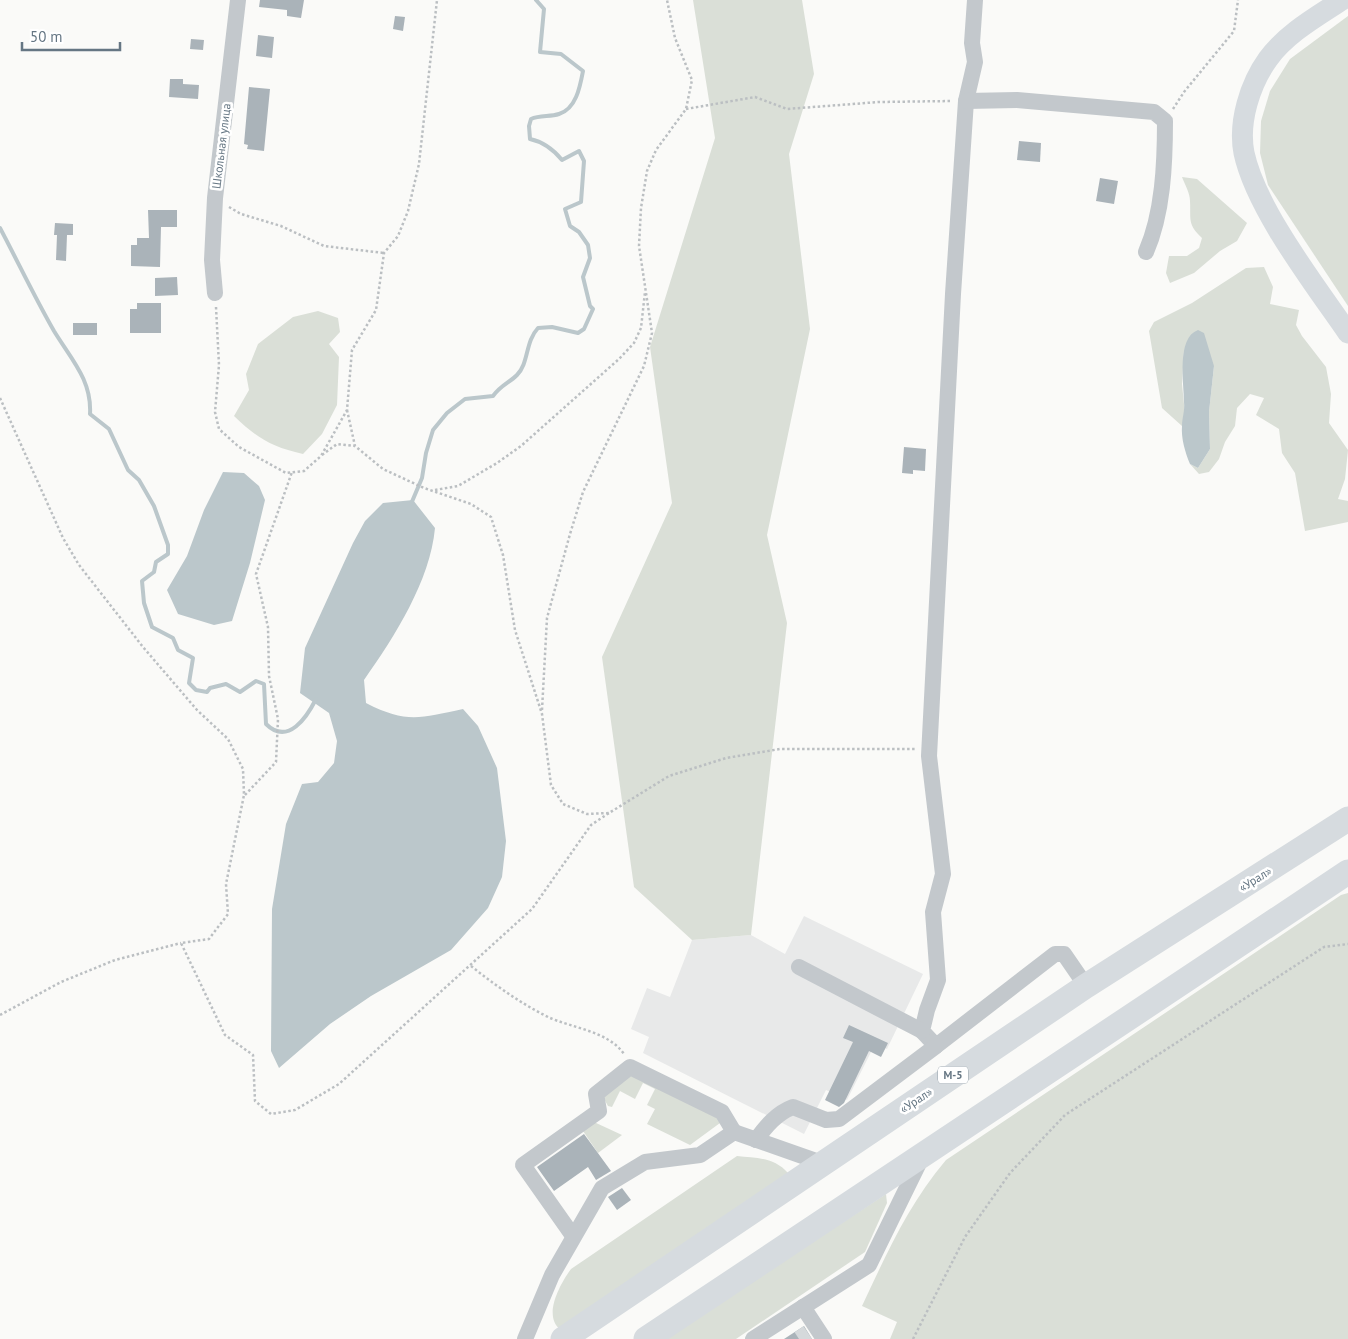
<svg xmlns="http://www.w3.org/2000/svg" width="1348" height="1339" font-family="'PT Sans',sans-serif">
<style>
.built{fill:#e8e9e9}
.green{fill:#dadfd7}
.water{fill:#bbc7cb}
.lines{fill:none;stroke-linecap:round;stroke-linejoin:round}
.stream{stroke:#bbc7cb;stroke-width:4}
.building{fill:#aab3b9}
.minor-tunnel{stroke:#d5d9db;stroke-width:16;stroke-dasharray:16 8;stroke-linecap:butt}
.path{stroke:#bbbfc2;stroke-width:2.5;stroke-dasharray:2.5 2.5;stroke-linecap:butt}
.minor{stroke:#c3c8cc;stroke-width:16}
.major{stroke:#d6dbdf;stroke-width:21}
.highway{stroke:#d6dbdf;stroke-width:25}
.labels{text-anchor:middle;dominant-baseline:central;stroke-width:5;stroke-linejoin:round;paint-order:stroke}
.shield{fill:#fff;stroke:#939fa8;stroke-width:1}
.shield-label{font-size:11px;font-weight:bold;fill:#657683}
.street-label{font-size:12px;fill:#657683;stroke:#fff}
</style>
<rect width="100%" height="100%" fill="#fafaf8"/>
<!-- built -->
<path class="built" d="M 804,916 L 923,974 L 887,1049 L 875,1044 L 847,1100 L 826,1090 L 804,1134 L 643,1053 L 649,1037 L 631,1029 L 647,988 L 670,997 L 692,940 L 751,935 L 785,954 Z"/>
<!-- green -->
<g class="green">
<path d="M 693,0 L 802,0 L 814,74 L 789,154 L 810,329 L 767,535 L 787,623 L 751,935 L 692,940 L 634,887 L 602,657 L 672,503 L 650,347 L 715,138 Z"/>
<path d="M 1348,16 L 1348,306 L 1268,185 L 1260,153 L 1261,121 L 1270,91 L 1290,59 Z"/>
<path d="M 1182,177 L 1197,179 L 1247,223 L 1237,241 L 1220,251 L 1194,273 L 1170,283 L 1166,273 L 1169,256 L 1187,256 L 1199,248 L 1202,238 C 1187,224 1191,220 1190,201 C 1190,193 1185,185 1182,177 Z"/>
<path d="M 1264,267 L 1273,287 L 1270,304 L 1299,310 L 1296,325 L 1302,336 L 1326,367 L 1331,394 L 1329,423 L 1348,450 L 1345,479 L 1338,499 L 1348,501 L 1348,522 L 1305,531 L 1295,473 L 1282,453 L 1279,429 L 1256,415 L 1264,398 L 1250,394 L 1237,408 L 1235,426 L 1225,442 L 1219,459 L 1209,472 L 1199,474 L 1190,464 L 1198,468 L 1210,449 L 1209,412 L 1214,366 L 1184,350 L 1182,384 L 1185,414 L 1182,426 L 1162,408 L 1149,331 L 1154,322 L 1192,303 L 1246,268 Z"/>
<path d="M 318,311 L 338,318 L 340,332 L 329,344 L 339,357 L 337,405 L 322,434 L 303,454 C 271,447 257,438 234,416 L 249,390 L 246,374 L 258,344 L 293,317 Z"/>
<path d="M 1348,893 L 1348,1339 L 890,1339 L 897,1322 L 862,1306 C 887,1253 908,1205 946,1160 L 1341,895 Z"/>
<path d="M 630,1075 L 717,1116 L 720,1123 L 690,1145 L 647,1124 L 655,1109 L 647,1105 L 655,1089 L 643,1083 L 635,1099 L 620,1091 L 612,1107 L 608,1106 L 603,1097 Z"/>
<path d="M 594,1122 L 622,1135 L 598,1153 L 583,1131 Z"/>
<path d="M 737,1156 C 756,1158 774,1157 788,1173 L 561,1330 C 542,1317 560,1284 571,1269 Z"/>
<path d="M 886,1194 L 887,1203 L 865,1252 L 736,1339 L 665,1339 Z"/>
</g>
<!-- water -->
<g class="water">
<path d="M 1198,330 L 1204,333 L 1214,366 L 1209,412 L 1210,449 L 1198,468 L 1190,464 C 1185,452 1181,438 1182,426 C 1182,418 1185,411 1184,402 C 1184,383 1176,338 1198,330 Z"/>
<path d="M 223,472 L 244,473 L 259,486 L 265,500 L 250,563 L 232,621 L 214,625 L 178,614 L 167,590 L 187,556 L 204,510 Z"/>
<path d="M 413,500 L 435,528 C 430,581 395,636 364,680 L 366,703 C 407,724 420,718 463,709 L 478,726 L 497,768 L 506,841 L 502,877 L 488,908 L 451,950 L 371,996 L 330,1024 L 279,1068 L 271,1051 L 272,909 L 286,824 L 302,784 L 318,782 L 334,763 L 337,741 L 329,713 L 300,693 L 305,648 L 353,543 L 365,521 L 383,503 Z"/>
</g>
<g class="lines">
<!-- stream -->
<g class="stream">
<path d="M 0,228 C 18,262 35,298 54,331 C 71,359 92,380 90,414 L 109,429 L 128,470 L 139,480 L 154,506 L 168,545 L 168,554 L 156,562 L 154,572 L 142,581 L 144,603 L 152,627 L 173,638 L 178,650 L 193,658 L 189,683 L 196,690 L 207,692 L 210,688 L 226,684 L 240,692 L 256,681 L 264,684 L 266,724 C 288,746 307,717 316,699"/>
<path d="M 411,504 L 422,478 L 426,453 L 433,430 L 447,413 L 465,399 L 493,396 C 501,385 509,383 517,375 C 529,363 525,342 538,328 L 552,327 L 578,333 L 584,329 L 593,309 L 590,306 L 583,277 L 590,258 L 588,245 L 579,232 L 570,226 L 565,209 L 581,202 L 584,161 L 579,151 L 562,160 C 553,149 544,142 530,139 L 529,126 L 531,119 C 540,115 550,117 559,114 C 576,109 580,87 583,71 L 561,54 L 540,52 L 544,9 L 536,0"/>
</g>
</g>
<!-- building -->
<g class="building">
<path d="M 260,0 L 304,0 L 301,18 L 287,16 L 287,10 L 259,7 Z"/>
<path d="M 395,16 L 405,17 L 403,31 L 393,29 Z"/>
<path d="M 258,35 L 274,37 L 272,58 L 256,56 Z"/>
<path d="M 191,39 L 204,40 L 203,50 L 190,49 Z"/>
<path d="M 170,79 L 183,79 L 183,84 L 199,85 L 198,99 L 169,97 Z"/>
<path d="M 249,87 L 270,89 L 264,151 L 247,149 L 248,145 L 244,144 Z"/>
<path d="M 1019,141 L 1041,143 L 1040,162 L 1017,160 Z"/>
<path d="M 1100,178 L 1118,181 L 1114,204 L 1096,201 Z"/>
<path d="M 148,210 L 177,210 L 177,227 L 161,227 L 160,267 L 131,266 L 131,245 L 137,245 L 137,238 L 149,238 Z"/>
<path d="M 55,223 L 73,224 L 73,235 L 67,235 L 66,261 L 56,260 L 57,235 L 54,235 Z"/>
<path d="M 177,277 L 178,295 L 155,296 L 155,278 Z"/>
<path d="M 137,303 L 161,303 L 161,333 L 130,333 L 130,309 L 137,309 Z"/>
<rect x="73" y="323" width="24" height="12"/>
<path d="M 904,447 L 926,449 L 925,471 L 913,470 L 913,474 L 902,473 Z"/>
<path d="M 849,1025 L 888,1043 L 881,1057 L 869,1051 L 844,1103 L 839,1107 L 825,1100 L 853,1042 L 843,1038 Z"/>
<path d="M 584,1134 L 611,1171 L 596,1180 L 588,1167 L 554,1191 L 537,1167 Z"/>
<path d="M 622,1188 L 631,1200 L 617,1210 L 608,1197 Z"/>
<path d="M 804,1326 L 812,1339 L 784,1339 Z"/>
</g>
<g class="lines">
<!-- minor-tunnel -->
<path class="minor-tunnel" d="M 799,1339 L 808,1333"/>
<!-- path -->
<g class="path">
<path d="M 686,109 L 755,97 L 787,109 L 879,102 L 952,101"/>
<path d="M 1173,109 L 1184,92 L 1234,31 L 1238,0"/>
<path d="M 229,207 L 241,214 L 281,226 L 324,246 L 384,253"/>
<path d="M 216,307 L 219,365 L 215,412 L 219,429 L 239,447 L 286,473 L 304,471 L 321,456 L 347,410 L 352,350 L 376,310 L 384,253 L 398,236 L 408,211 L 419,164 L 437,0"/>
<path d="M 0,398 L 63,538 L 79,565 L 143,647 L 197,710 L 228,739 L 243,769 L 244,795 L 226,884 L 228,914 L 209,939 L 181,943 L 225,1035 L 253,1055 L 255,1101 L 271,1114 L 295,1110 L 339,1084 L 532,909 L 591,825 L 609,813"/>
<path d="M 347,410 L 355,446 L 383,469 L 424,488 L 471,504 L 491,517 L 503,555 L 515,630 L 542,714 L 551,785 L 563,804 L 587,814 L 609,813 L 669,776 L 726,758 L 780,749 L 916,749"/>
<path d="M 322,455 L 337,444 L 355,446"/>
<path d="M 435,490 L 458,486 L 497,463 L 521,446 L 619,359 L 634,343 L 641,328 L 645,292"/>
<path d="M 542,710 L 547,618 L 570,534 L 583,492 L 644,366 L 652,333 L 639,246 L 641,208 L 647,171 L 656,150 L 686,109 L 692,80 L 675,38 L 667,0"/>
<path d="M 245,795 L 276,762 L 278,719 L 269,676 L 268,627 L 256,574 L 292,472"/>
<path d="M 471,966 C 495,985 520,1003 548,1017 C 572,1028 608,1031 624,1054"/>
<path d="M 0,1015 L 61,982 L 115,960 L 181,943"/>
<path d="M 913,1339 L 965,1237 L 1010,1173 L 1065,1115 L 1324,947 L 1348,944"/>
</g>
<!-- minor -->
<g class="minor">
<path d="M 975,0 L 972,43 L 975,62 L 966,101 L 953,294 L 929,756 L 943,874 L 933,912 L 938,980 L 927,1010 L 922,1031 L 936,1046 L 1055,954 L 1064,954 L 1086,986"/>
<path d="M 966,101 L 1017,100 L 1154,112 L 1165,121 C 1165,164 1163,213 1146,252"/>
<path d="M 215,293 L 212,260 L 215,198 L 238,0"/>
<path d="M 799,967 L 922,1031"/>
<path d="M 756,1140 C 766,1126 777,1113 793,1107 L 826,1120 L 839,1119 L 936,1046"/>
<path d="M 573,1236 L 523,1165 L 599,1111 L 596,1094 L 630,1067 L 722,1112 L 734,1132"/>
<path d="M 803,1307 L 824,1339"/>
<path d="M 525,1339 L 552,1275 L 602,1188 L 645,1162 L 700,1155 L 734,1132 L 822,1163"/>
<path d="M 753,1339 L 869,1265 L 921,1159"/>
</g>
<!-- major -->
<path class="major" d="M 1342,0 C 1316,17 1286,34 1268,59 C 1250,84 1238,122 1244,153 C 1256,209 1315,285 1348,333"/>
<!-- highway -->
<g class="highway">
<path d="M 563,1339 L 1086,986 L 1348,819"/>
<path d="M 646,1339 L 1348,872"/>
</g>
</g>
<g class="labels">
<!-- shield labels -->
<rect class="shield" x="938" y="1066.5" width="30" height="17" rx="4"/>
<g class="shield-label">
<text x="953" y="1075">М-5</text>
</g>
<!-- street labels -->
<g class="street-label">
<text transform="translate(221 146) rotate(-83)">Школьная улица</text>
<text transform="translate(1255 879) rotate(-32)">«Урал»</text>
<text transform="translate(916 1100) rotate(-34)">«Урал»</text>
</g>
</g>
<!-- scale -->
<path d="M22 42v8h98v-8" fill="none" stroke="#657683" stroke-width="2.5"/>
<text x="30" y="42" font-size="15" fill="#657683" stroke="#ffffff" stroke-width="4" paint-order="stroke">50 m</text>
</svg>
